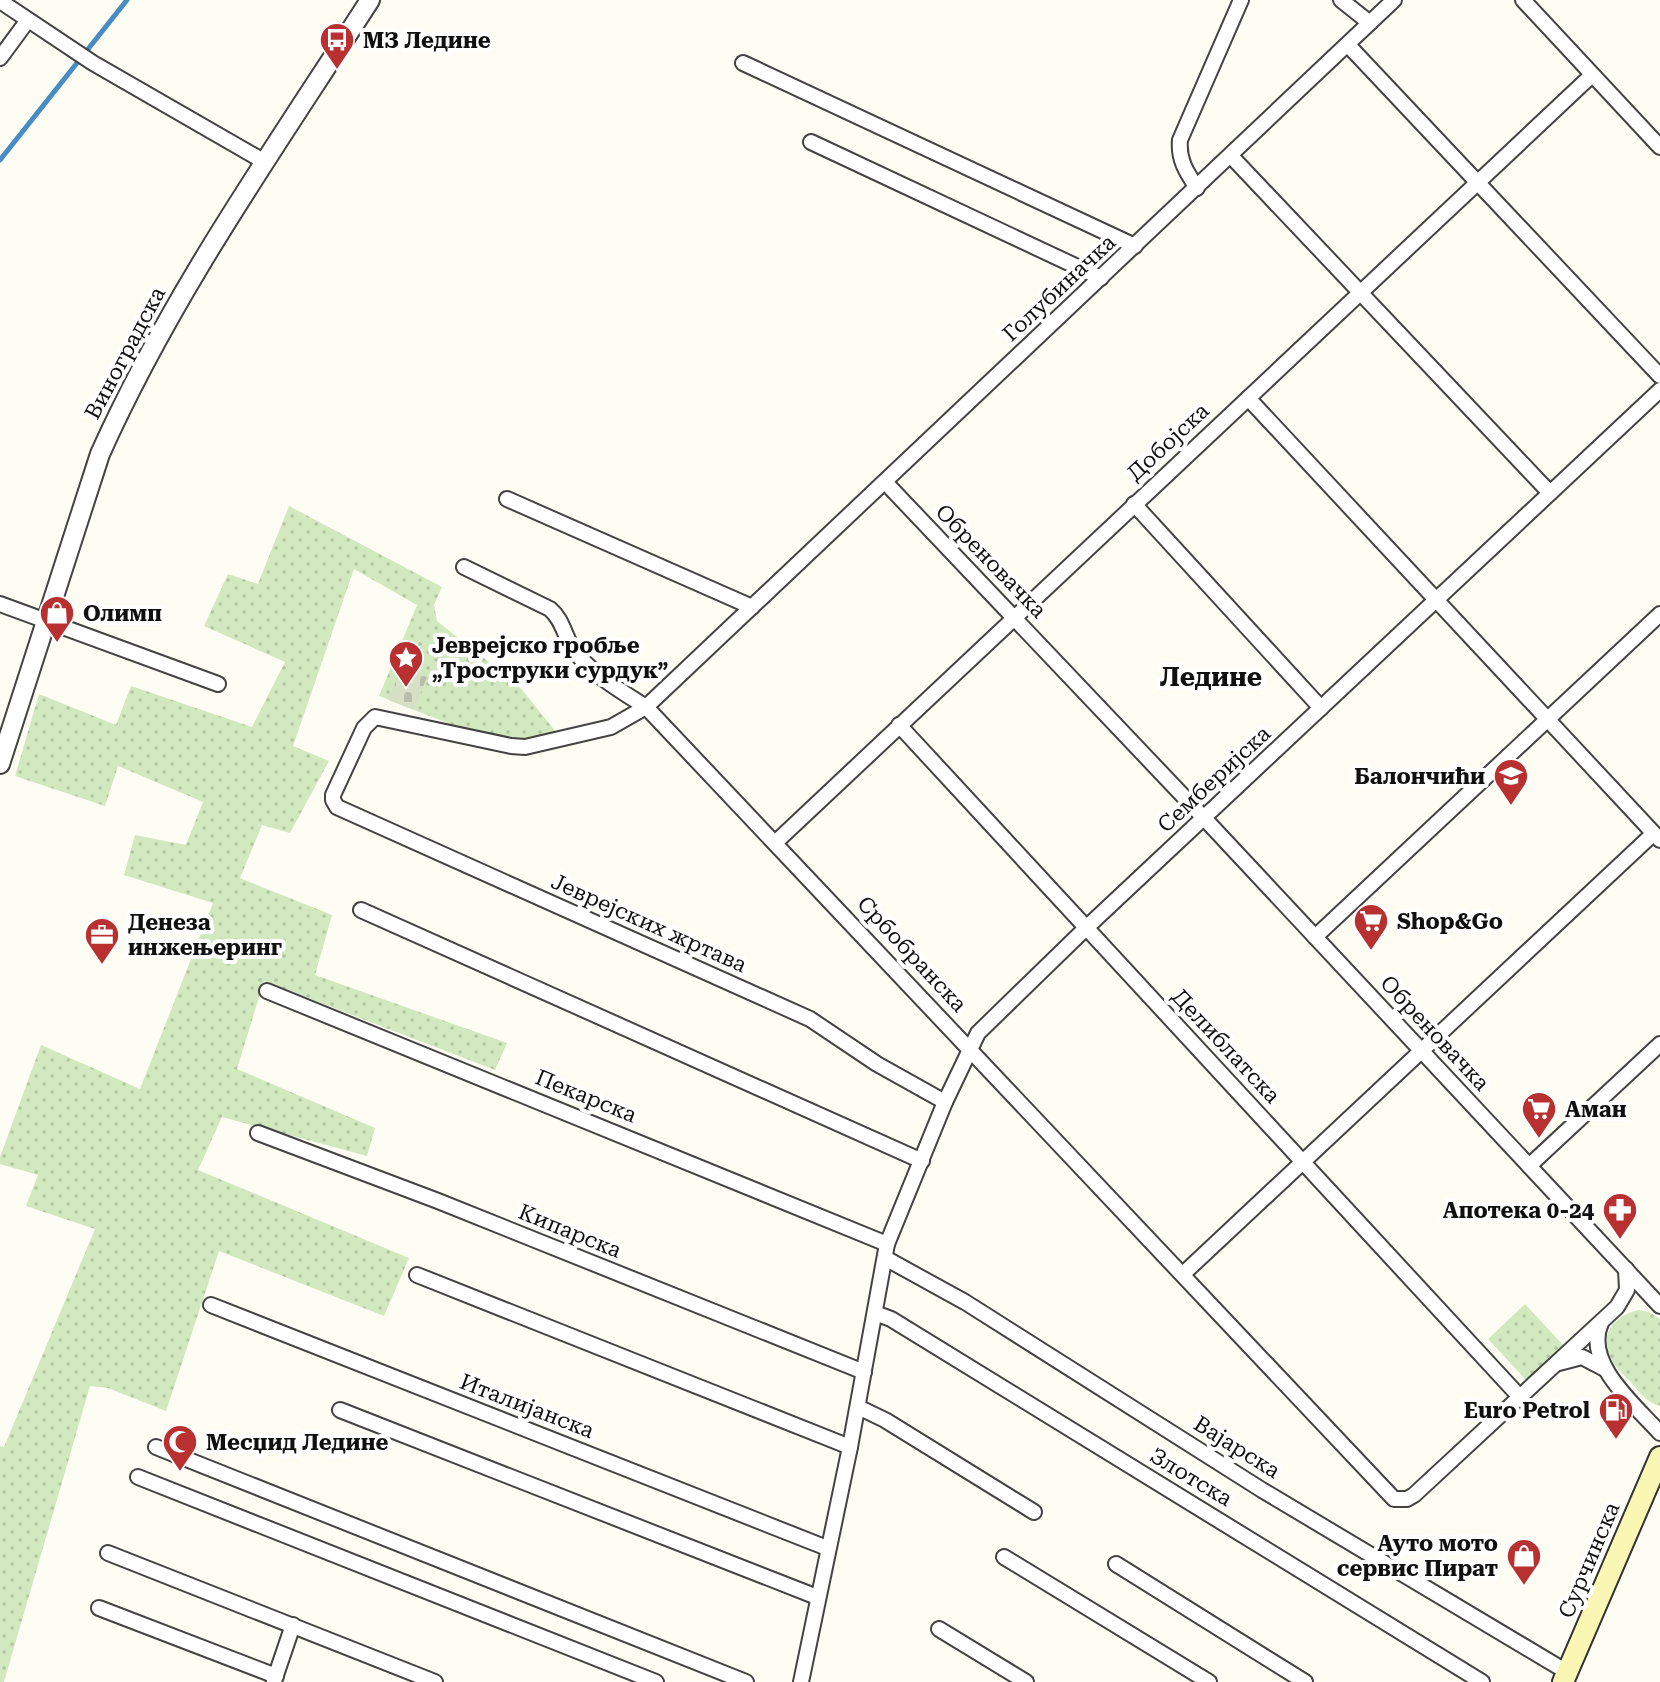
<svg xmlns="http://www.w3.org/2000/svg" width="1660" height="1682" font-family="'Roboto Serif',serif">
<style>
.green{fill:url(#green-dots)}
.cemetery{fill:url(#cemetery-stones)}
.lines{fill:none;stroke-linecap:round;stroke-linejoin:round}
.stream{stroke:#478cc5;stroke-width:5}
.minor-casing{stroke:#434343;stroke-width:18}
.tertiary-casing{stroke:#434343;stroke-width:22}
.secondary-casing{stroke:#323232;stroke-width:24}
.minor{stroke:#fff;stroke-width:14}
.tertiary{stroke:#fff;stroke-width:18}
.secondary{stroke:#faf6b3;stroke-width:20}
.labels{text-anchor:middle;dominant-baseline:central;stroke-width:8;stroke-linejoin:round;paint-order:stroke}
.poi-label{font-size:22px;font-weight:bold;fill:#101010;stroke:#fff;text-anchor:start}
.street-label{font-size:22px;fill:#101010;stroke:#fff}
.quarter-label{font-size:26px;font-weight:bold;fill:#101010;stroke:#fff}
</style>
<defs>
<pattern id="green-dots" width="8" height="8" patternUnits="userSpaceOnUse" patternTransform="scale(2)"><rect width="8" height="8" fill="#d2e8bf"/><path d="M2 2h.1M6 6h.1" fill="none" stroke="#b3c6a3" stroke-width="1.8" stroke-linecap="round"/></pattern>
<pattern id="cemetery-stones" width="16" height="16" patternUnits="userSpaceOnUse" patternTransform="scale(2)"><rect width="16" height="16" fill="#d6e0c5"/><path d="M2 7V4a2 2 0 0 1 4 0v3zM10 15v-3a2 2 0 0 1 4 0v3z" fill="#b7bfa8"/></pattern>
</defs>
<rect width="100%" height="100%" fill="#fefdf4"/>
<!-- green -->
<g class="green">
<path d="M 289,506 L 442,587 L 434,605 L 437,621 L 519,686 L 556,732 L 519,739 L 455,726 L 379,696 L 417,605 L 354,569 L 293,746 L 329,761 L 290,833 L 262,825 L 240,878 L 332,915 L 315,975 L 507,1043 L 495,1070 L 264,981 L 237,1069 L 375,1128 L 367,1156 L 222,1117 L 198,1170 L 409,1258 L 384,1316 L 219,1251 L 166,1411 L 108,1388 L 90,1386 L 4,1682 L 0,1682 L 0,1446 L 4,1447 L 95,1229 L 26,1206 L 38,1175 L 0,1164 L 0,1157 L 41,1045 L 140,1089 L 213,903 L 124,875 L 135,835 L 186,845 L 203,802 L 118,766 L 105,806 L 15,776 L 39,694 L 116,725 L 131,686 L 252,727 L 285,662 L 204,626 L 228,574 L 258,584 Z"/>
<path d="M 1525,1304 L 1563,1345 L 1526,1380 L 1488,1339 Z"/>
<path d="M 1639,1310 L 1649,1312 L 1660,1319 L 1660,1406 C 1647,1403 1639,1392 1631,1382 C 1623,1374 1614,1367 1610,1357 C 1598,1334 1617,1314 1639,1310 Z"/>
</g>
<!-- cemetery -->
<path class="cemetery" d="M 403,666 L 427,677 L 414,710 L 388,700 Z"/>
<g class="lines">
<!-- stream -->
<path class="stream" d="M 0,160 L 127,0"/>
<defs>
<g id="minor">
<path d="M 1341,0 L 1370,23"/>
<path d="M 1523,0 L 1660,147"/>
<path d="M 0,1 L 93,63 L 265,162"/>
<path d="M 1348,45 L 1660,376"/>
<path d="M 0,58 L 28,20"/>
<path d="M 743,63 L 1135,246"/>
<path d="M 811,142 L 1101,278"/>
<path d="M 1231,156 L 1550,493"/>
<path d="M 1197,188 C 1187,173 1178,160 1180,140 L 1241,0"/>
<path d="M 1248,398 L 1660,840"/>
<path d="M 885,482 L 1204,818 L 1660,1306"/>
<path d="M 507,499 L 752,607"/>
<path d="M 1134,504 L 1321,708"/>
<path d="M 464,567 L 550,609 C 562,619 564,634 572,647 C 588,672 621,691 646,707 L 1394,1499 L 1407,1499 L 1414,1495 L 1617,1307 L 1627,1290 L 1626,1269"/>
<path d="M 0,604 L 218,684"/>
<path d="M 899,725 L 1519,1396"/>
<path d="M 776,842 L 1592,75"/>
<path d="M 361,910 L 922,1161"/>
<path d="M 1315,937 L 1660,614"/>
<path d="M 267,991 L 887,1244"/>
<path d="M 945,1102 L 877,1064 L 810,1019 L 337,807 L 333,800 L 333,795 L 364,728 L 375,717 L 511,746 L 525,747 L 611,727 L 646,707 L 1394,0"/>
<path d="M 258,1133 L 438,1201 L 864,1372"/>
<path d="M 1529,1166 L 1660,1044"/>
<path d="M 885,1258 L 965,1302 L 1262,1490 L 1567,1672"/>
<path d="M 1183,1274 L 1653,834"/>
<path d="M 417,1275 L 850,1447"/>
<path d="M 211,1305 L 827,1548"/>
<path d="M 875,1313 L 891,1319 L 1482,1682"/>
<path d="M 1601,1323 C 1583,1363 1636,1406 1660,1433"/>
<path d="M 1559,1363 L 1582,1357 L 1605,1369"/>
<path d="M 858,1407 L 885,1420 L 1034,1512"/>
<path d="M 340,1410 L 817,1597"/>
<path d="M 156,1447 L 746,1682"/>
<path d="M 138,1477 L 656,1682"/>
<path d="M 108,1553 L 435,1682"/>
<path d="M 1004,1557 L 1209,1682"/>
<path d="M 1116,1564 L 1305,1682"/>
<path d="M 99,1608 L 276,1676"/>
<path d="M 939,1629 L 1026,1682"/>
<path d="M 274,1681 L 293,1625"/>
<path d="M 801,1682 L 850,1447 L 887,1244 L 945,1102 L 978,1033 L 1086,928 L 1660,390"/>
</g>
<path id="tertiary" d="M 0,764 L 100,454 C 172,293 275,148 370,0"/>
<path id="secondary" d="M 1563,1682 L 1660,1457"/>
</defs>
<!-- minor casing -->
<use href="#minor" class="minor-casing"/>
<!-- tertiary casing -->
<use href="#tertiary" class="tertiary-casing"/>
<!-- secondary casing -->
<use href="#secondary" class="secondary-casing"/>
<!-- minor -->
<use href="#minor" class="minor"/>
<!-- tertiary -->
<use href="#tertiary" class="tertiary"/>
<!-- secondary -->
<use href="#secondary" class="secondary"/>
</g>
<!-- icons -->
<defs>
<symbol id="bus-pin" viewBox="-11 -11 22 30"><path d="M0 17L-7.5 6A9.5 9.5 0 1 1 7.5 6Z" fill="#b93030" stroke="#fff"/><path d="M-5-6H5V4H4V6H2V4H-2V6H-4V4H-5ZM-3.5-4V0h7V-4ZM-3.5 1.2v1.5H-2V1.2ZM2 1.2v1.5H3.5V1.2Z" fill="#fff"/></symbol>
<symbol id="shop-pin" viewBox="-11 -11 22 30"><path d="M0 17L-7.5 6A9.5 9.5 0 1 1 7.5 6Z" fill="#b93030" stroke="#fff"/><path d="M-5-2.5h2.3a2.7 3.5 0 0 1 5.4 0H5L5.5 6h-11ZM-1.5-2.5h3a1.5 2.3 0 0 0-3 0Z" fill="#fff"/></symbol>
<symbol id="sight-pin" viewBox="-11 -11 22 30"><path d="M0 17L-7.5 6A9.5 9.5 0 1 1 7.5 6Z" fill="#b93030" stroke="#fff"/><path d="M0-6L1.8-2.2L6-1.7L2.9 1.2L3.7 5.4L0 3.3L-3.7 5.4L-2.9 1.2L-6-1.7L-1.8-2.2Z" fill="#fff"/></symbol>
<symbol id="school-pin" viewBox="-11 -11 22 30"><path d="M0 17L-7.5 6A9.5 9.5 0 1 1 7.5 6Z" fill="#b93030" stroke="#fff"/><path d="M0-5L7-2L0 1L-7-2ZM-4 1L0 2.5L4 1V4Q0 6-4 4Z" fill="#fff"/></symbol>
<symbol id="supermarket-pin" viewBox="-11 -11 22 30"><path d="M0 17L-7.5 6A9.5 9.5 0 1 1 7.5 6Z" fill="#b93030" stroke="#fff"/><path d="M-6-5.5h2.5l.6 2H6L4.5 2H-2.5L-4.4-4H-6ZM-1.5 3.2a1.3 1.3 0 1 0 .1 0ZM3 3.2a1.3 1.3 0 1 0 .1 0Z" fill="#fff"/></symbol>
<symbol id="office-pin" viewBox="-11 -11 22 30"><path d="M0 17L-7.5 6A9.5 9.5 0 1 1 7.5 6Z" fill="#b93030" stroke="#fff"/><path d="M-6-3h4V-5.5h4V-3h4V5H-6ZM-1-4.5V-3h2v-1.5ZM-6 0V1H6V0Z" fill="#fff"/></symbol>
<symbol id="pharmacy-pin" viewBox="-11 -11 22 30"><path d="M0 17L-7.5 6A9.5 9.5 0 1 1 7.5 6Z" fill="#b93030" stroke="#fff"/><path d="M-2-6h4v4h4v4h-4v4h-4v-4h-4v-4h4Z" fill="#fff"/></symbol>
<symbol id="fuel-pin" viewBox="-11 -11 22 30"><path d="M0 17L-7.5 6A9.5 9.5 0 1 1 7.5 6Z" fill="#b93030" stroke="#fff"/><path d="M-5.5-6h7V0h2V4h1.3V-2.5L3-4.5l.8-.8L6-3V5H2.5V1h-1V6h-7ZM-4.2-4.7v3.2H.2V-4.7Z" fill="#fff"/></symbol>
<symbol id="mosque-pin" viewBox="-11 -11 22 30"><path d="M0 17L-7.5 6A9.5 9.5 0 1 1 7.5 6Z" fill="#b93030" stroke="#fff"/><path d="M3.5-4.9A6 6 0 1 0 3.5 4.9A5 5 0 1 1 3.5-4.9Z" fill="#fff"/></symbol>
</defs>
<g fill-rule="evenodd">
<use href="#bus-pin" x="317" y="20" width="40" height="54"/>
<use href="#shop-pin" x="37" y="593" width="40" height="54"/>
<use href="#sight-pin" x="386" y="638" width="40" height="54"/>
<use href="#school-pin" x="1491" y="756" width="40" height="54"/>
<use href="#supermarket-pin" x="1351" y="901" width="40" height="54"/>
<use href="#office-pin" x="82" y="915" width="40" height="54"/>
<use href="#supermarket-pin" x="1519" y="1089" width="40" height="54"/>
<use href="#pharmacy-pin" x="1600" y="1190" width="40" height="54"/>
<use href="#fuel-pin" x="1596" y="1390" width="40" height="54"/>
<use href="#mosque-pin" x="160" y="1422" width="40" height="54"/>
<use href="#shop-pin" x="1504" y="1536" width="40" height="54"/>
</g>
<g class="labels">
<!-- poi labels -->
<g class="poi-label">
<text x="363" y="40">МЗ Ледине</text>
<text x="83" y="613">Олимп</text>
<text x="432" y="645">Јеврејско гробље<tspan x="432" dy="25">„Троструки сурдук”</tspan></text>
<text x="1485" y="776" text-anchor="end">Балончићи</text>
<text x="1397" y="921">Shop&amp;Go</text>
<text x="128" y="922">Денеза<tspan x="128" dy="25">инжењеринг</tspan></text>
<text x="1565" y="1109">Аман</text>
<text x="1594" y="1210" text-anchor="end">Апотека 0-24</text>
<text x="1590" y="1410" text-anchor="end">Euro Petrol</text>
<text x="206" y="1442">Месџид Ледине</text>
<text x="1498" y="1543" text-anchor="end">Ауто мото<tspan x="1498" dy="25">сервис Пират</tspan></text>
</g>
<!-- street labels -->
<g class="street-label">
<text transform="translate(1059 288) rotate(-43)">Голубиначка</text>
<text transform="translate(125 353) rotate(-62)">Виноградска</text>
<text transform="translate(1168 442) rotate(-43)">Добојска</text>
<text transform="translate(991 561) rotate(46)">Обреновачка</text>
<text transform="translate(1214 779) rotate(-43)">Семберијска</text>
<text transform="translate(649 923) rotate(24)">Јеврејских жртава</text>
<text transform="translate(912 954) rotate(47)">Србобранска</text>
<text transform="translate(1435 1033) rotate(47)">Обреновачка</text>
<text transform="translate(1226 1046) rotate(47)">Делиблатска</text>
<text transform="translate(586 1096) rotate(22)">Пекарска</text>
<text transform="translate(570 1231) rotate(22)">Кипарска</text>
<text transform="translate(527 1406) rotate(21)">Италијанска</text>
<text transform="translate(1237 1447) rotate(32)">Вајарска</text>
<text transform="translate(1191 1477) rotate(31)">Злотска</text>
<text transform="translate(1589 1560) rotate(-67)">Сурчинска</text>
</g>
<!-- quarter labels -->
<g class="quarter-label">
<text x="1211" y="677">Ледине</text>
</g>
</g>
</svg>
